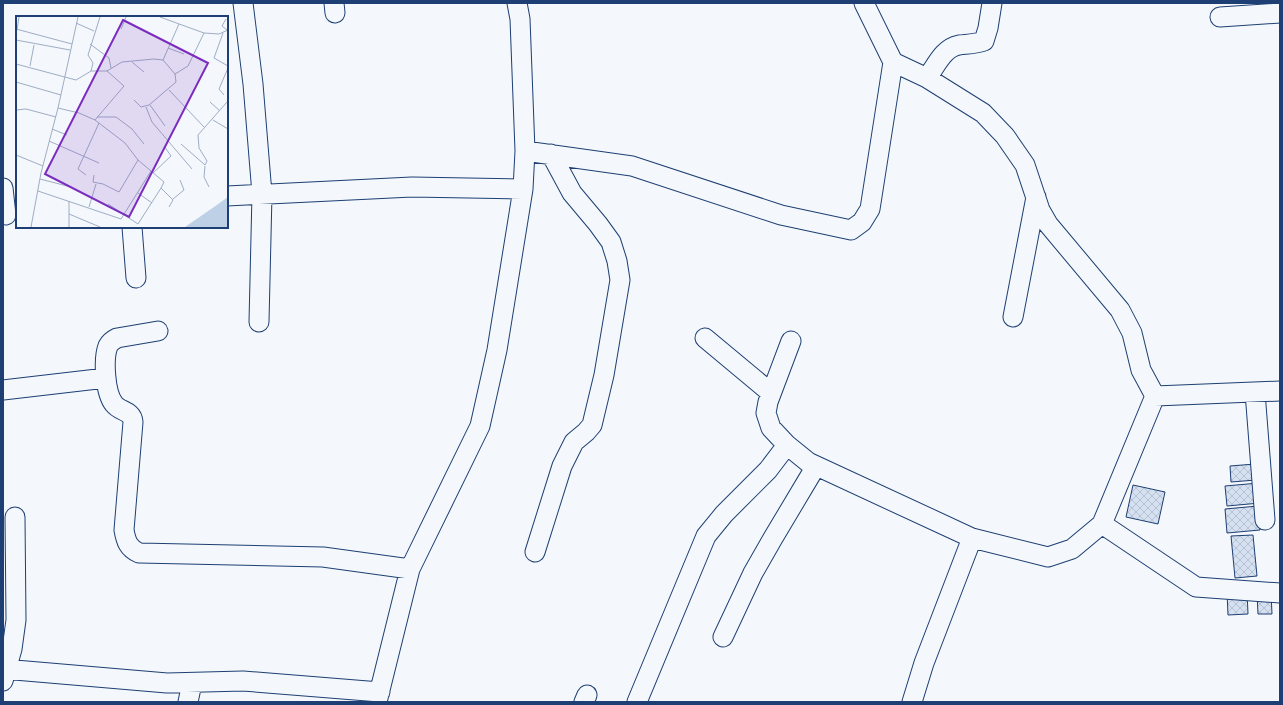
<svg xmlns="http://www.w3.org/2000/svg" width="1283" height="705" viewBox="0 0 1283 705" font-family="Spectral,serif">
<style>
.building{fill:url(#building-cross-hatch);stroke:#1d3f73}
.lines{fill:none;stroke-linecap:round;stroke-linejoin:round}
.street-casing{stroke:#1d3f73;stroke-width:21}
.street{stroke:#f4f7fb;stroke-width:19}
.inset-road{fill:none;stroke:#9eadc5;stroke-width:1}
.view{fill:#7b2cbf;fill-opacity:0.15;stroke:#7b2cbf;stroke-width:2}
.inset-edge{fill:none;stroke:#1d3f73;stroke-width:2}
</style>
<defs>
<pattern id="building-cross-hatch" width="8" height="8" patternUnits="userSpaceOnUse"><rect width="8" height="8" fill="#d5e0f0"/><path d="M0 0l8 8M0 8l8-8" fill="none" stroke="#b6c1d1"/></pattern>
</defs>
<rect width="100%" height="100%" fill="#f4f7fb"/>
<path class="building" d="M1255,464l1,16 -25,2 -1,-16z
M1259,483l1,20 -33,3 -2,-20z
M1133,485l32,7 -7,32 -32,-7z
M1258,506l2,24 -33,3 -2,-24z
M1253,535l4,41 -22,2 -4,-42z
M1247,591l1,23 -20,1 -1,-23z
M1271,593l1,21h-14l-1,-20z"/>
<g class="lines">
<g class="street-casing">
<path id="street" d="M243,3l10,81 9,110 -3,128
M334,3l1,10
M1220,17l60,-4
M893,62l34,16 56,35 22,23 20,29 15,45 8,14 72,86 12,23 9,37 14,26
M927,78c9,-12 16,-30 32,-33 8,-1 17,-1 25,-4l4,-13 4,-25
M525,151l107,15 149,49 70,15 11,-8 8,-13 23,-147 -29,-59
M3,188l3,27
M227,196l185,-9 111,2
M132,227l4,51
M1013,317l23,-120
M158,331l-41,7c-4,2 -7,4 -9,8 -5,13 -3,47 6,58 6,8 18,6 19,18l-9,108c2,11 4,18 15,23l184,4 87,12
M705,338l66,55
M791,341l-23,61 -2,11 5,15 16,17 21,17 164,76 76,19 24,-8 30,-25 53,-128
M3,390l103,-12
M1255,392l10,128
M1155,396l125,-5
M1102,524l94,63 84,6
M535,552l27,-86 12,-24 12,-10 6,-7 12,-50 16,-95 -3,-19 -6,-19 -13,-18 -26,-31 -21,-39
M723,637l30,-64 20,-35 43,-72
M3,669l164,14 76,-2 137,11
M3,681l9,-32 4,-29 -1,-103
M188,702l4,-19
M377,702l33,-133 70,-143 17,-76 26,-161 2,-38 -5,-132 -3,-16
M584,702l3,-7
M637,702l69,-166 18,-22 44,-44 19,-25
M912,702l12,-39 48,-125"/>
</g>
<use href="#street" class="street"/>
</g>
<g transform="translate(16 16)">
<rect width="212" height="212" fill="#f4f7fb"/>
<path d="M212,181v30h-43l29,-20z" fill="#bed0e5"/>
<path class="inset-road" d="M144,1l44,16 15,1 9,-4M210,3l-4,7 5,4M60,7l18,8M0,13l56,15M105,13l5,-12M1,14l2,-13M207,17l-9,25 14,8M0,24l54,10M74,28l19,14 2,10M152,32l16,6M147,44l16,-36M116,46l12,10M0,48l60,16 15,-9h16l17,15 -29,34M14,50l4,-21M75,55l2,-8 -5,-8 12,-38M91,55l15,-9 32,-3 9,1 12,14 1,8 -27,23 -8,2 -7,-7M159,58l13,-8 16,-33M0,66l45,13M153,74l35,37M208,79l-5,-6 9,-21M194,86l10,9M134,89l15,21M130,91l6,15 40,47M42,92l21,5 16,7 30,23 13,17 26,22 -3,6 12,12 -4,7M0,94l10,-1 30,8M81,101h19l16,12 12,15M197,104l15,9M36,113l15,6M33,125l50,22M165,128l24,21 2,-4 -8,-13 -1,-13 29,-33M0,139l27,11M189,150l-1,11 5,10M137,157l18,-17 -7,-10M70,159l-8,-6 21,-46M78,159l-1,7 10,2 16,8 19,-32M24,163l31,8M22,175l83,28 30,-48M122,177l14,10M157,183l11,-9 -4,-10M53,185v26M92,188l30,20 23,-36M73,191l7,-23M53,198l31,13M15,211l10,-54 17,-65 20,-91"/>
<path class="view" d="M107,4l85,43 -79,154 -84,-43z"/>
<rect width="212" height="212" class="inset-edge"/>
</g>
<rect width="1283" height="705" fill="none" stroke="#1d3f73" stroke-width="8"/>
</svg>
